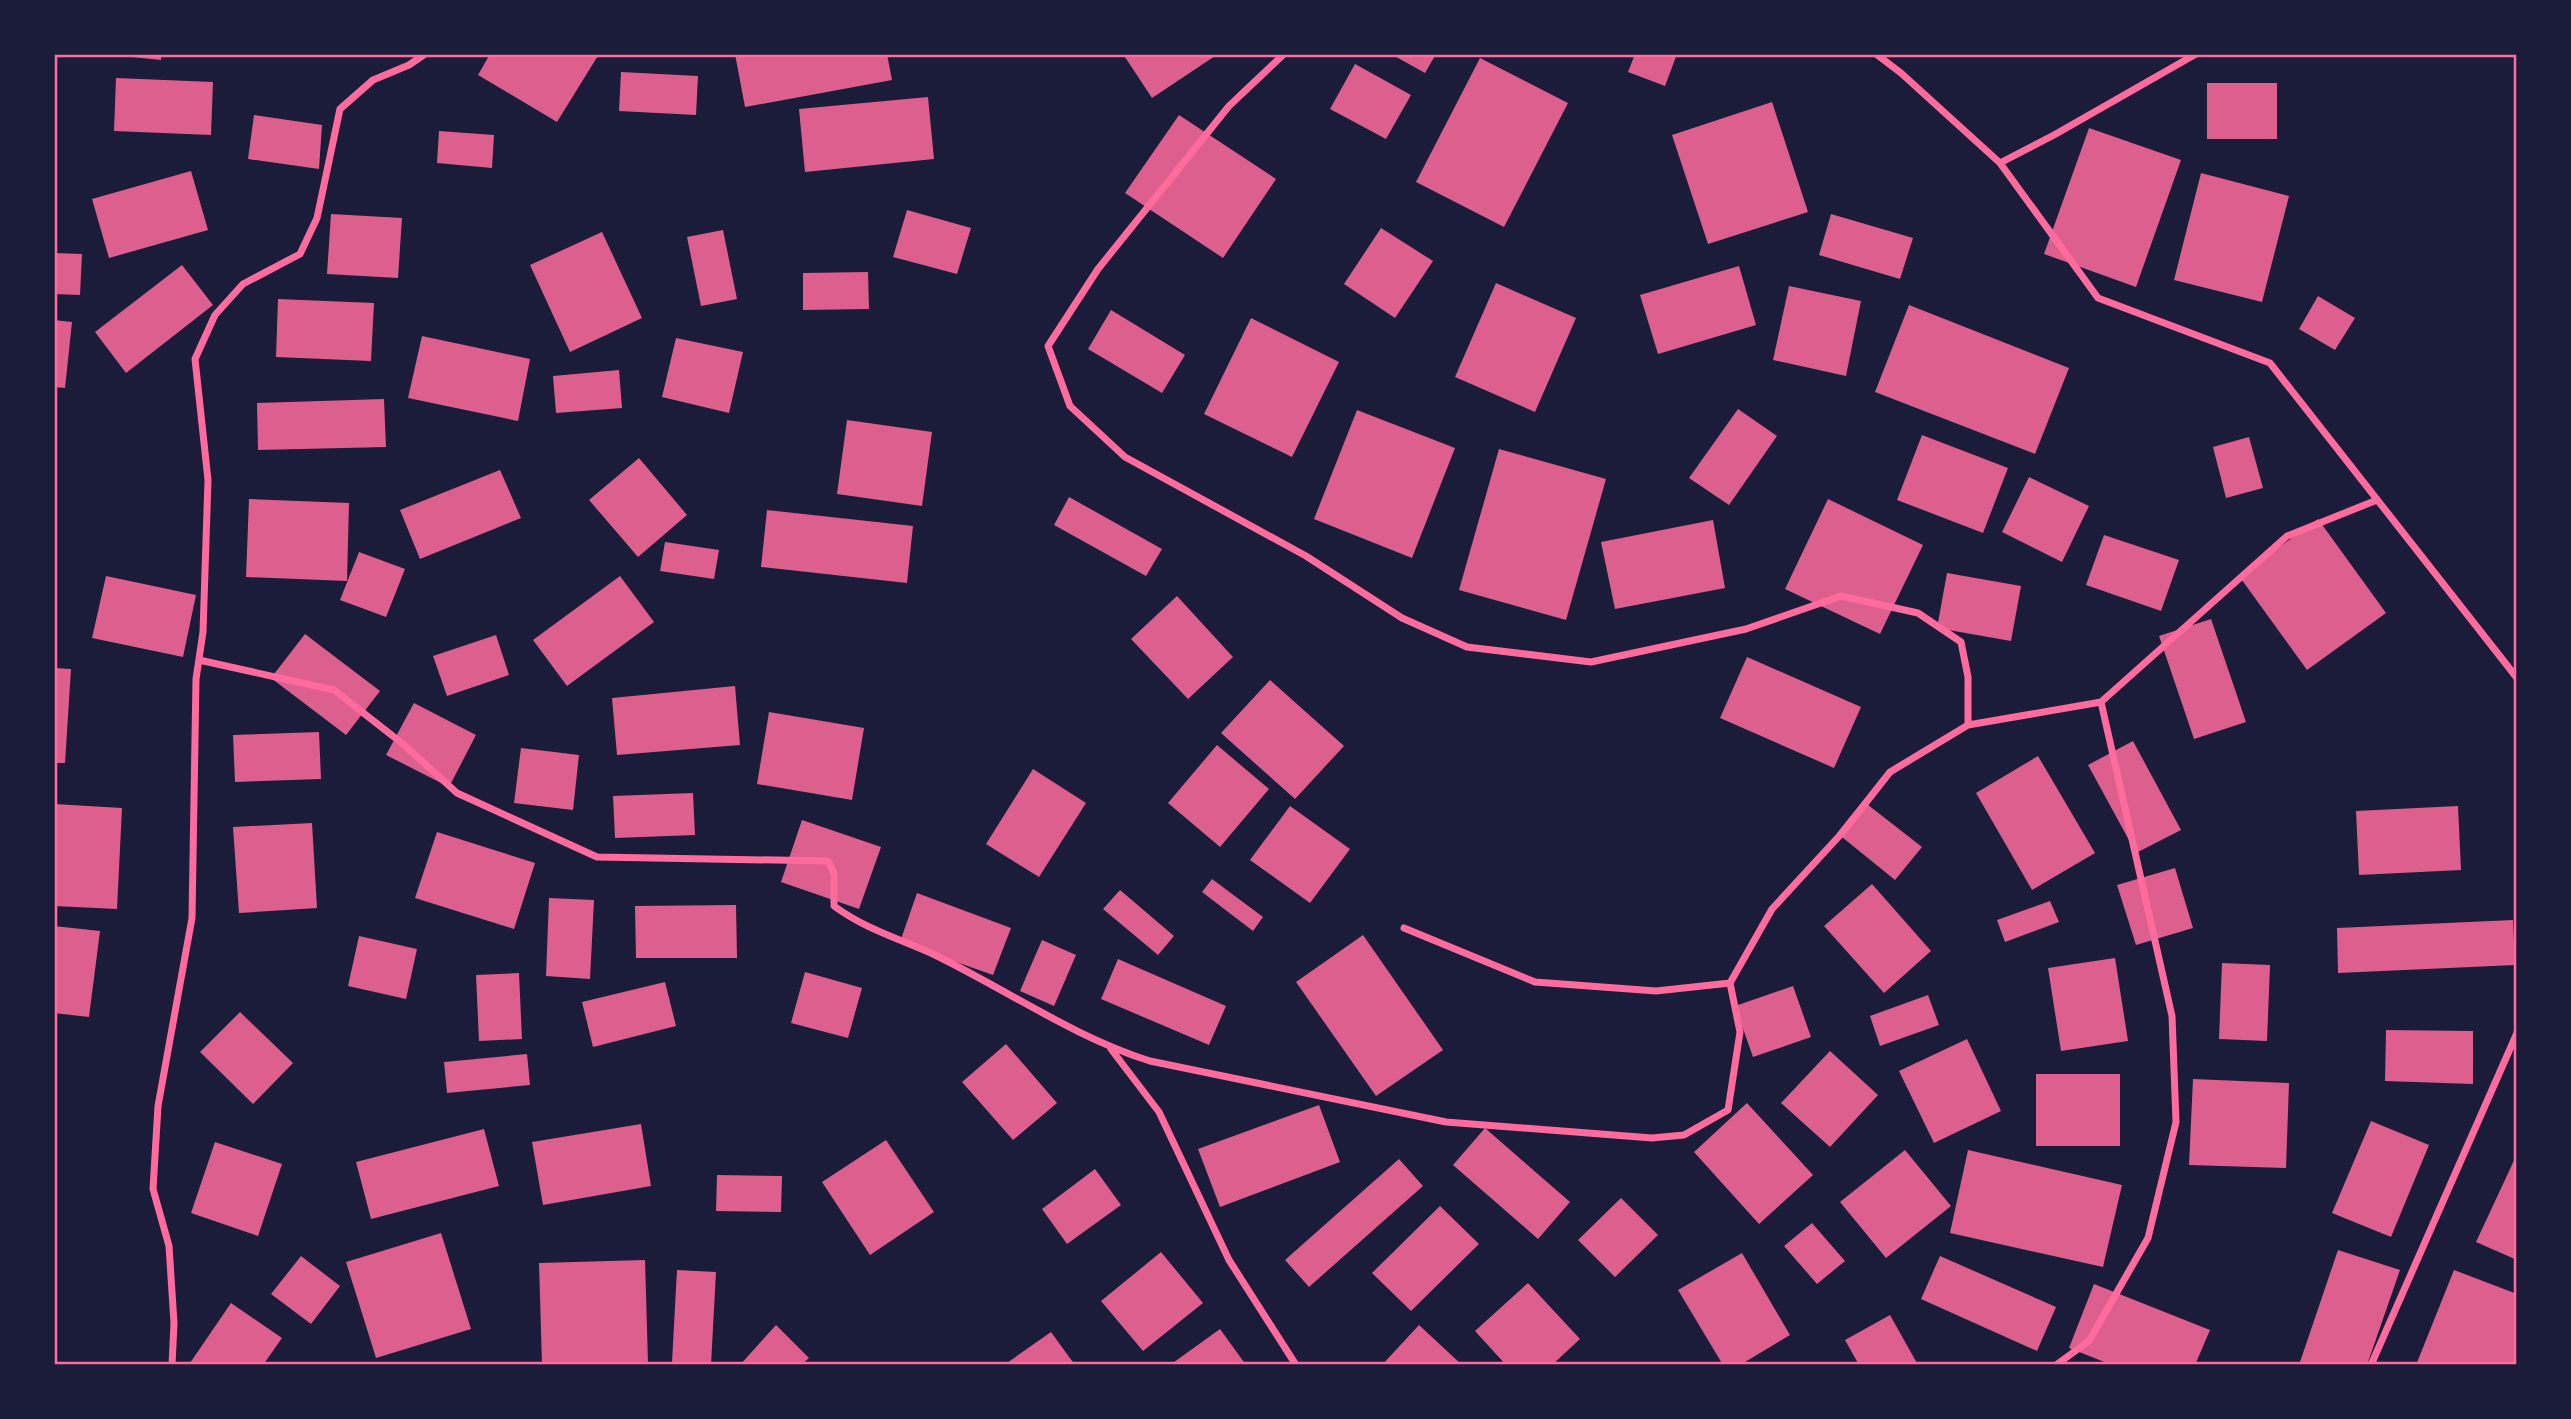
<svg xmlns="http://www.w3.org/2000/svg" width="2571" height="1419" viewBox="0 0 2571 1419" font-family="Commissioner,sans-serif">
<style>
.building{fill:#dd5f8e}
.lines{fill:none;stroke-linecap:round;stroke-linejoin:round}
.minor{stroke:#ff6b9d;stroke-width:7}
.neatline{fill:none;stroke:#ff6b9d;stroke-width:2.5}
</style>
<rect width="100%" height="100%" fill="#1b1b3a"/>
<path class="building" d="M103,54h58v6z
M490,54h109l-42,68 -79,-47z
M735,54h152l5,26 -147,27z
M1123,54h95l-66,44z
M1391,54h45l-11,19z
M1635,54h42l-12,32 -37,-14z
M1480,58l88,45 -64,124 -88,-45z
M1355,64l56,31 -25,44 -56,-30z
M621,72l77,4 -2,39 -77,-4z
M116,78l97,4 -2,53 -97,-4z
M2207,83h70v56h-70z
M928,97l6,62 -129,13 -6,-63z
M1772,102l36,110 -100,32 -36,-109z
M254,115l68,10 -3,44 -71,-10z
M1179,115l97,64 -53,79 -98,-65z
M2089,128l92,32 -45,127 -92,-33z
M439,131l55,4 -2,33 -55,-5z
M191,171l17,59 -99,28 -17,-59z
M2201,173l88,23 -27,106 -88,-22z
M907,210l64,18 -14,46 -64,-17z
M331,214l71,4 -4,60 -71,-4z
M1831,214l82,24 -13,41 -81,-24z
M1381,228l52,33 -38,57 -51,-34z
M723,230l14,69 -36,7 -14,-69z
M602,232l40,86 -72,34 -40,-87z
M54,253l28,1 -2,41 -26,-1z
M182,265l31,40 -87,68 -31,-41z
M1739,266l17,59 -98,29 -18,-59z
M868,272l1,37 -66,1v-37z
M1496,283l80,35 -41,94 -80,-35z
M1789,286l72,15 -15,75 -73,-16z
M2318,296l37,22 -20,32 -36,-21z
M278,299l96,4 -3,58 -95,-4z
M1909,305l160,63 -34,86 -160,-62z
M1111,310l74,45 -23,38 -74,-44z
M1251,318l88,44 -47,95 -88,-43z
M54,320l18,2 -7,66 -11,-1z
M422,336l108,23 -12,62 -110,-23z
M676,338l67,14 -14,61 -67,-16z
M619,370l3,38 -66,5 -3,-37z
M384,399l2,48 -128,3 -1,-47z
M1738,409l39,27 -48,69 -40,-27z
M1357,410l98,38 -43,110 -98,-39z
M847,420l85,12 -10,74 -85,-12z
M1922,435l86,33 -25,65 -86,-33z
M2249,437l14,51 -37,10 -13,-51z
M1499,449l107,30 -40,141 -107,-30z
M639,458l48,57 -49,42 -49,-57z
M500,470l21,48 -101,41 -20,-49z
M2029,477l60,29 -27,56 -60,-30z
M1069,497l93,52 -16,27 -92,-51z
M249,499l100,4 -2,78 -101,-4z
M1828,499l95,46 -43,89 -95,-45z
M767,510l146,16 -6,57 -146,-16z
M2318,519l68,94 -79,57 -68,-94z
M1713,520l12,68 -110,21 -14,-67z
M2104,535l75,25 -18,51 -75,-26z
M665,542l54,8 -5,29 -54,-8z
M359,552l46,17 -19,48 -46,-17z
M1947,573l74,13 -10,55 -74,-13z
M106,576l90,19 -13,62 -91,-19z
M620,576l34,46 -87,64 -34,-46z
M1177,596l56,61 -45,42 -57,-60z
M2211,619l35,103 -52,17 -35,-103z
M305,634l75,57 -34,44 -75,-57z
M496,635l13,40 -62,21 -14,-40z
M1747,657l114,50 -27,61 -114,-50z
M54,668l17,1 -6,94h-11z
M1270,680l74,66 -49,53 -74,-66z
M735,686l5,59 -123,10 -5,-57z
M414,703l62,32 -27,52 -63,-32z
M769,712l95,16 -12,72 -95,-16z
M319,732l2,47 -86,3 -2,-47z
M2133,741l48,89 -45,23 -48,-88z
M1217,745l52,44 -49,58 -52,-44z
M521,748l58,7 -6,55 -59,-7z
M2038,756l57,97 -63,37 -56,-97z
M1033,769l53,34 -47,74 -53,-33z
M693,793l2,42 -80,3 -2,-42z
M1863,801l59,46 -27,33 -58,-47z
M54,804l68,4 -5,101 -63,-3z
M1290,806l60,43 -40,54 -60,-43z
M2458,806l3,64 -102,5 -3,-64z
M802,820l79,27 -22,62 -78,-27z
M312,823l5,85 -78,5 -6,-86z
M437,832l98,31 -21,66 -99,-31z
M2175,868l18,60 -57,17 -19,-60z
M1212,879l51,38 -10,14 -51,-39z
M1872,884l59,67 -47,42 -60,-67z
M1120,890l54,46 -16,19 -55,-46z
M917,893l94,35 -18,47 -93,-33z
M549,898l45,2 -4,79 -44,-3z
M2050,901l9,21 -54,20 -8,-22z
M736,905l1,53h-101l-1,-52z
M2513,920l2,45 -177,8 -1,-45z
M54,926l46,5 -11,86 -35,-4z
M1363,935l80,115 -67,46 -80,-114z
M359,936l58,13 -11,50 -58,-13z
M1042,940l34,15 -22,51 -34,-15z
M2115,958l13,83 -67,10 -13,-83z
M1118,959l108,47 -17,39 -108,-46z
M2222,963l48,2 -3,76 -48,-2z
M805,972l57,16 -14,50 -57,-15z
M519,973l3,66 -43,2 -3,-66z
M665,982l11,44 -83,21 -11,-45z
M1793,986l18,51 -58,20 -18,-51z
M1928,995l11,30 -59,21 -10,-30z
M240,1012l53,51 -40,41 -53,-52z
M2386,1030l87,1v53l-88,-3z
M1967,1039l34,72 -67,32 -35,-72z
M1006,1044l51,59 -44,37 -51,-58z
M1830,1051l48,44 -48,52 -49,-44z
M527,1054l3,31 -83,8 -3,-31z
M2036,1074h84v72h-84z
M2193,1079l96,4 -3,85 -97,-3z
M1747,1103l66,72 -54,49 -65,-72z
M1319,1105l21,57 -120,45 -22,-58z
M2371,1121l58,24 -38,92 -59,-24z
M641,1124l10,62 -108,19 -11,-63z
M1485,1128l85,74 -32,37 -85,-74z
M484,1129l15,57 -128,33 -15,-57z
M886,1140l48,72 -64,43 -48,-73z
M215,1142l67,22 -24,72 -67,-23z
M1905,1150l46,56 -65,52 -46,-56z
M1968,1150l154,35 -19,82 -153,-34z
M2517,1154v106l-41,-18z
M1399,1159l24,27 -114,101 -24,-27z
M1095,1169l26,36 -54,39 -25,-35z
M717,1175l65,1 -1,36 -65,-1z
M1621,1198l37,37 -43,42 -37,-37z
M1440,1206l39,38 -68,67 -39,-38z
M1812,1223l33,38 -28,23 -33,-38z
M441,1233l30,96 -95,29 -30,-96z
M2338,1250l62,20 -33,95h-68z
M1161,1252l42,51 -60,48 -42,-50z
M1742,1253l48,82 -50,30h-17l-45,-75z
M301,1256l39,30 -29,38 -40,-30z
M1940,1256l116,51 -19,44 -116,-52z
M645,1260l3,103 -106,2 -3,-102z
M677,1270l39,2 -5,93 -39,-3z
M2454,1270l63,24v71h-101z
M1528,1283l52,56 -28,26h-46l-31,-34z
M2094,1284l116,46 -15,35h-83l-43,-17z
M231,1303l51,35 -19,27h-71l-2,-2z
M1890,1315l28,50h-59l-14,-25z
M776,1325l33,33 -8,7h-61z
M1419,1325l43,40h-80z
M1220,1329l26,36h-76z
M1051,1332l24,33h-71z"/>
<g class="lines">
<path class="minor" d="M1284,54l-55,52 -131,163 -50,77 22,60 55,51 181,99 96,62 65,29 124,15 155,-33 95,-33 77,17 43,29 7,35v48
M1876,54l25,19 99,90 98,135 172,65 247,315
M2000,163l54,-28 142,-81
M199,660l135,30 69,54 54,49 140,64 231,4 6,12v33c31,23 66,33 101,49 72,35 139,82 215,106l296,61 206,16 32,-3 44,-25 12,-78 -10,-49 42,-74 70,-76 48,-61 78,-47 133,-23 186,-166 90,-36
M1404,928l131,54 121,9 74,-8
M1111,1049l48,63 70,148 67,105
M172,1365l2,-42 -5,-77 -16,-57 5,-83 34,-188 4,-239 7,-47 5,-152 -13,-121 20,-44 28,-31 57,-30 17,-36 23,-109 33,-29 36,-15 16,-11
M2056,1365l33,-24 59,-103 28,-116 -4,-106 -71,-314
M2371,1365l146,-332"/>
</g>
<rect width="2571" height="1419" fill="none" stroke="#1b1b3a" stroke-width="112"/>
<rect x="56" y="56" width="2459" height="1307" class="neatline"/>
</svg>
